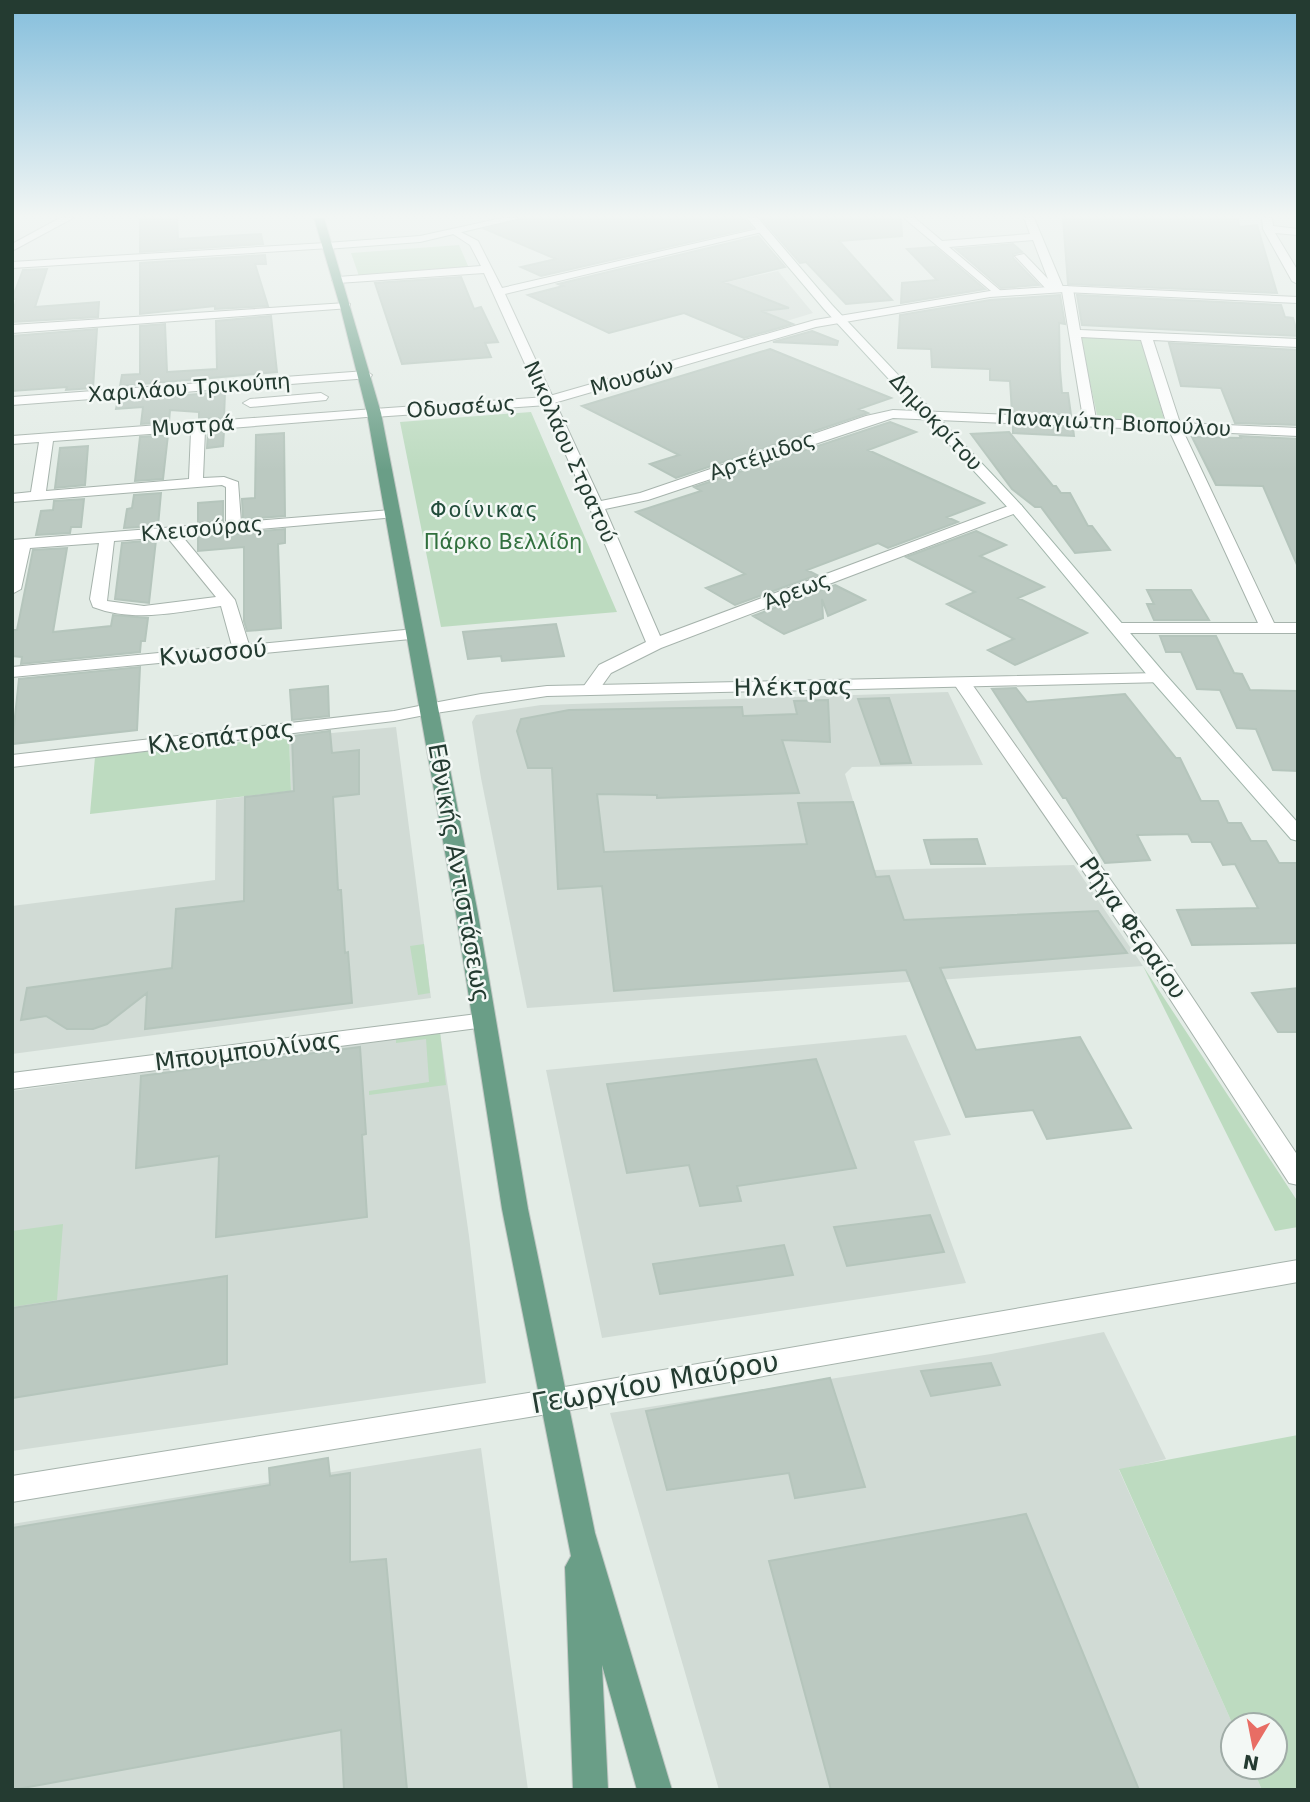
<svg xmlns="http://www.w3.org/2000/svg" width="1310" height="1802" viewBox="0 0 1310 1802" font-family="'DejaVu Sans',sans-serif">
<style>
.built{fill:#d1dbd5}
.green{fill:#bddbc0}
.building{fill:#bbc9c1;stroke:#b5c5bc;stroke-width:2}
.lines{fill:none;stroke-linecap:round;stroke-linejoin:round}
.pedestrian-casing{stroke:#a6b3ac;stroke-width:2}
.minor-casing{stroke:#a6b3ac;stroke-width:2}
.tertiary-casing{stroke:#a6b3ac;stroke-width:2}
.secondary-casing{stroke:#a2b6ac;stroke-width:2}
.primary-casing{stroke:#c2c8c5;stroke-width:2}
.pedestrian{fill:#fff;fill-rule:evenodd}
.minor{fill:#fff;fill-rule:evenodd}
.tertiary{fill:#fff;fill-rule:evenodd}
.secondary{fill:#fff;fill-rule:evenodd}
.primary{fill:#6a9e87;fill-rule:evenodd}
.labels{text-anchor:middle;stroke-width:5;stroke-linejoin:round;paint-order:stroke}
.far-street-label{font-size:21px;fill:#243b31;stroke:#f3f8f5}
.far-neighbourhood-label{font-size:21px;letter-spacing:2px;fill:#214c3a;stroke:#f3f8f5}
.far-park-label{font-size:21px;fill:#31703e;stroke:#f3f8f5}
.street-label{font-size:24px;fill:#243b31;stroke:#f3f8f5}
.near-street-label{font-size:28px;fill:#243b31;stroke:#f3f8f5}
</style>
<rect width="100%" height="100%" fill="#e3ece6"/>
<path class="built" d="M778,271l35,42 -76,23 -22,-9 10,-11 -53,-22z
M948,692l35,73 -131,2 -7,7 29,96 200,-5 69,101 -616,42 -46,-230 -9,-56 4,-7 65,-10z
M396,727l35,271 -419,56v-148l203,-26 1,-80 75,-9 -2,-54z
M440,1032l29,204 17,147 -474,68v-360z
M906,1035l45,100 -37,6 52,142 -364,55 -56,-268z
M1104,1332l62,127 -47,11 114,255v42h19l10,23h-543l-109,-377 381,-59z
M481,1448l47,342h-516v-266z"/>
<path class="green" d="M459,245l10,23 -110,8 -8,-23z
M1080,335l62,3 23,85 -67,-3z
M531,412l86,200 -176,15 -41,-205z
M289,737l2,54 -201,23 5,-57z
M424,944l6,49 -12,2 -8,-49z
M1143,966l155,236v25l-23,4z
M440,1032l6,53 -77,10v-4l60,-9 -3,-43 -30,4v-5z
M63,1224l-6,76 -45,7v-76z
M1298,1435v355h-36l-10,-23h23v-42h-42l-114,-256z"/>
<path class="building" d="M140,218h37l1,21 83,-5 2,10 -123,8z
M524,218h220l8,10 -211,48 -20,-9 35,-8 -71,-30z
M761,218h140l1,18 -63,5 53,59 -46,4 -40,-42 -6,1z
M1063,218h162l13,1 1,8 18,-2 20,68 -209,-9z
M758,236l27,31 -62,15 66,26 -28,3 32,13 -49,14 -60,-25 -75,20 -81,-38 35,-9 -5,-2z
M1013,244l9,8 -9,2v4l26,27 -38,3 -45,-39z
M935,247l50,42 -84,14 1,-20 35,-3 -30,-31z
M265,255l1,9h-11l13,42 -53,3v-3l-75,8v-51z
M47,269l-12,38 64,-5 -1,15 -86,5 4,-23h-4l11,-29z
M461,277l13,32 7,-2 17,35 -13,1 6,14 -89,7 -27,-81z
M1060,295l5,29 -6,-1 1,46 2,24h6l3,22 -59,-3 -2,-31 -20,-1v-11l-58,-2 -1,-18 -33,-1 2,-33 90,-15z
M1077,295l204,10 4,12 8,1 5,18 -216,-11z
M271,316l6,56 -157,14 2,-11 18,-1v-48l25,-2 2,48 50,-3 -1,-48z
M97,329l-4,59 -27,2 1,-3 -55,4v-55z
M812,331l26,10 -1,4 -64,-3z
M1169,343l129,7v75l-63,-2 -14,-35 -40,-2z
M770,349l121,49 -32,11 9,4 -192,65 -26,-14 29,-9 -97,-49z
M225,392l-1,26 -25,1v-7l-29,-2 -1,12 -28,2 2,-17 -27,2 2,-9z
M890,422l26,10 -48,18 116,53 -37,14 11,5 -70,26 -10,-5 -71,27 10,5 -82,30 -29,-17 39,-14 -109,-62 65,-21 -7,-4z
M1013,426l60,2 1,8 -61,-3z
M224,431l-1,15 -16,2 1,-16z
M1009,432l44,54h3l5,7h9l18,33h4l18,24 -35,3 -34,-46h-6l-23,-18 -41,-55z
M284,433l1,83 -42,3 -1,-20 13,-1 1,-63z
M168,435l-5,44 -28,2 5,-44z
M1240,436l58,3v128l-35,-81 -47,-1 -24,-48 49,1z
M88,446l-3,39 -30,3 5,-40z
M161,493l-3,33 -34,2 3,-19 5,-1 2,-13z
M84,499l-3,28h-10l-1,6 -34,2 5,-24 12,-1 1,-9z
M223,501v20l-25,2v-20z
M285,529v14l-7,1 3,84 -34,3 -3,-10v-74l-46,4v-14z
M976,531l30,14 -26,11 64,31 -26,11 69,35 -72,32 -27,-15 26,-11 -67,-35 28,-12 -69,-35z
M156,540l-7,63 -34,-4 7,-56z
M67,548l-14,84 58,-6 2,-11 35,3 -3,23h-4l-1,11 -119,12 1,-7 -10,-1v-26h5l16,-80z
M835,585l30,15 -37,16 -6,-17 1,19 -39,16 -31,-18z
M1147,590h44l18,30h-55l-7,-16h7z
M556,624l8,32 -62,5 -1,-5 -33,3 -5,-27z
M1160,636h56l18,37 8,1 8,16 48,1v80l-25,-1 -17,-41 -19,-1 -17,-38 -23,-1 -16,-37h-15z
M140,667l-3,63 -125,14 7,-65z
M328,686l1,30 -37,4 -2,-30z
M1016,688l11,14 98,-8 51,64h4l21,43h17l10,22h13l10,18h15l13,22h19v80l-106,2 -15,-35 81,-2 -23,-44 -12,1 -12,-23h-19l-4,-8 -51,1 13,25 -45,3 -39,-65h-3l-71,-109z
M889,698l22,65 -30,1 -23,-65z
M828,700l2,42 -48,-2 17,53 -142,5v-3l-60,-1 7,58 203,-8 -9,-41 55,-1 23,75 13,-1 15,44 194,-9 29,42 -187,15 36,82 104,-13 51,91 -84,11 -14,-29 -67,7 -60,-147 -292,21 -12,-105 -44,3 -6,-121h-24l-11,-37 4,-12 48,-9 173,-3 1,9 54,-2 -3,-13z
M330,731l2,22 27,-3v44l-26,3 5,93h3l4,63 3,-1 4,51 -207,26 2,-36 -40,31 -14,5h-26l-21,-13 -25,4 6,-32 145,-20 4,-59 68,-8 1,-104 49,-6 -2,-55z
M977,839l8,25h-54l-7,-24z
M1298,988v44h-20l-26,-39z
M360,1047l6,87 -4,1 5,82 -151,20 3,-81 -83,12 5,-92z
M816,1059l40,109 -119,18 4,15 -41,5 -11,-41 -62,8 -20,-89z
M930,1215l14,37 -97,14 -13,-39z
M784,1245l9,30 -133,19 -7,-30z
M227,1276v88l-215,34v-90z
M991,1363l9,22 -69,11 -10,-25z
M830,1378l35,109 -70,11 -6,-25 -122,17 -21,-79z
M328,1458l2,18 20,-3v89l36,-3 21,231h-63l-3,-60 -329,60v-262l258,-43 -1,-17z
M1026,1514l113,276h-308l-62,-229z"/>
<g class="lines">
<g class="pedestrian-casing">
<path id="pedestrian" d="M321,393l7,4 -2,3 -76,7 -7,-4 7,-4z"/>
</g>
<g class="minor-casing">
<path id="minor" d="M60,218h13l-61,33v-7z
M904,218h11l27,23 88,-7 -6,-16h10l29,69 4,-1 6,3 7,41 218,9v8l-145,-7 27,83 118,5v8l-115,-5 91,192h24v10h-181l-8,-5 8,-5h141l-89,-193 -276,-12 -245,82 -43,9 55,127 351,-131h10l2,3 -2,3 -360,137 -50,25 -15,21h-12l-3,-4 18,-25 47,-23 -57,-136 -105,-233 -146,10 -6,-3 6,-3 143,-11 -11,-21 -20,-13 5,-3 23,12 24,47 264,-61v4l-261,63 96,207 39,-8 226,-77 27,-6 190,8 -21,-127h-14l-33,-35 9,-2 24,25 -15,-39 -84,7 52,44 2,2 -6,3zM1081,337l60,3 25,82 -70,-3z
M1262,218h10l1,8 25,3v6l-23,-2 23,38v13l-6,-3 -29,-52z
M326,243l4,1v4l-318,20v-6z
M346,303l4,1v4l-338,25v-8z
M366,371l6,4 -2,3 -358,27v-8z
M374,409l5,1v6l-174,14 -2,48 21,-1 14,5 3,40 150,-12 5,1 2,3 -2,3 -214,19 53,64 14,45 166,-16 6,1 2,4 -2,4 -409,39v-10l220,-21 -11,-40c-43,6 -86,17 -128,1l-3,-8 9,-56 -69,5 -9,41 -9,5v-54l214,-17v-36l-4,-2 -210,17v-8l19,-2 8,-50 -27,2v-8zM191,431l-2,48 -143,12 7,-50zM167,537l49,60 -72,9 -37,-5 7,-60z
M963,679l6,1 199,281 130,195v29l-9,-2 -137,-212 -198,-287z
M429,704l9,5 -3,4 -41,8 -382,46v-12l382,-44z
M485,1013l8,3 3,5 -3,5 -481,63v-16z
M1298,1260v22l-745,131 -541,89v-26l541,-87z"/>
</g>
<g class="tertiary-casing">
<path id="tertiary" d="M1064,286l234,11v6l-234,-11 -74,5 -174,30 -269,78 -173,12 -7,-4 7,-4 172,-12 269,-77 175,-29z
M1159,673l9,5 -3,4 -618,14 -118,18 -9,-5 3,-4 58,-11 66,-8z"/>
</g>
<g class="secondary-casing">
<path id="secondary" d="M502,218h19l-101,24 -94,7 -5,-3 5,-3 94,-7z
M747,218h11l74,87 189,200 144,169 133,149v18l-7,-2 -138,-157 -142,-171 -187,-202z"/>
</g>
<g class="primary-casing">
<path id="primary" d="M314,218h10l57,195 97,501 50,295 67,324 77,257h-35l-35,-125 6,125h-35l-8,-223 6,-11 -69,-347 -46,-295 -89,-501 -27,-107z"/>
</g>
<use href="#pedestrian" class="pedestrian"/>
<use href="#minor" class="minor"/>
<use href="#tertiary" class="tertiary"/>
<use href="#secondary" class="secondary"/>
<use href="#primary" class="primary"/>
</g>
<linearGradient id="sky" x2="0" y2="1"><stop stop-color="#84bedc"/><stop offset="0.46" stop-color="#f2f6f4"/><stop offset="1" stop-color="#f2f6f4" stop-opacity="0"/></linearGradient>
<rect width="1310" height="470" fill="url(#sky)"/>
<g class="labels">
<g class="far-street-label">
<text transform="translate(632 377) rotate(-16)" y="7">Μουσών</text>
<text transform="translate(189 388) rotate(-4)" y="7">Χαριλάου Τρικούπη</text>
<text transform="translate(461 407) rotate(-4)" y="7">Οδυσσέως</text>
<text transform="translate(936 422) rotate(47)" y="7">Δημοκρίτου</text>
<text transform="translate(1114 423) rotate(3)" y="7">Παναγιώτη Βιοπούλου</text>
<text transform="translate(193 426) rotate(-4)" y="7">Μυστρά</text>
<text transform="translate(570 452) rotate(66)" y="7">Νικολάου Στρατού</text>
<text transform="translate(762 456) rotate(-19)" y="7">Αρτέμιδος</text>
<text transform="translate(202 529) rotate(-5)" y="7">Κλεισούρας</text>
<text transform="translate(797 591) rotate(-21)" y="7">Άρεως</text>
</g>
<g class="far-neighbourhood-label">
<text x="485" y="517">Φοίνικας</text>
</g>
<g class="far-park-label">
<text x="503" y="549">Πάρκο Βελλίδη</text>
</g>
<g class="street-label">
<text transform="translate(213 653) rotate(-5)" y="8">Κνωσσού</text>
<text transform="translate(793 687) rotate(-1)" y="8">Ηλέκτρας</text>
<text transform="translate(221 737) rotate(-7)" y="8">Κλεοπάτρας</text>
<text transform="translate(459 873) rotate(80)" y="8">Εθνικής Αντιστάσεως</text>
<text transform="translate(1133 928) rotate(55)" y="8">Ρήγα Φεραίου</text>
<text transform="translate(248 1051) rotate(-7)" y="8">Μπουμπουλίνας</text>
</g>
<g class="near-street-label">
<text transform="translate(655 1382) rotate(-10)" y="10">Γεωργίου Μαύρου</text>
</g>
</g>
<rect width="1310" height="1802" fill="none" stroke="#243b31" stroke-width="28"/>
<g transform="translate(1254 1746) rotate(190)"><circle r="33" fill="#f3f8f5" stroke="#a0aca7" stroke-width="2"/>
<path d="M0-5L12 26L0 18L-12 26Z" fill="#e86d64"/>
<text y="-10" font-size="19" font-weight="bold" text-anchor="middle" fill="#243b31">N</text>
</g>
</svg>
